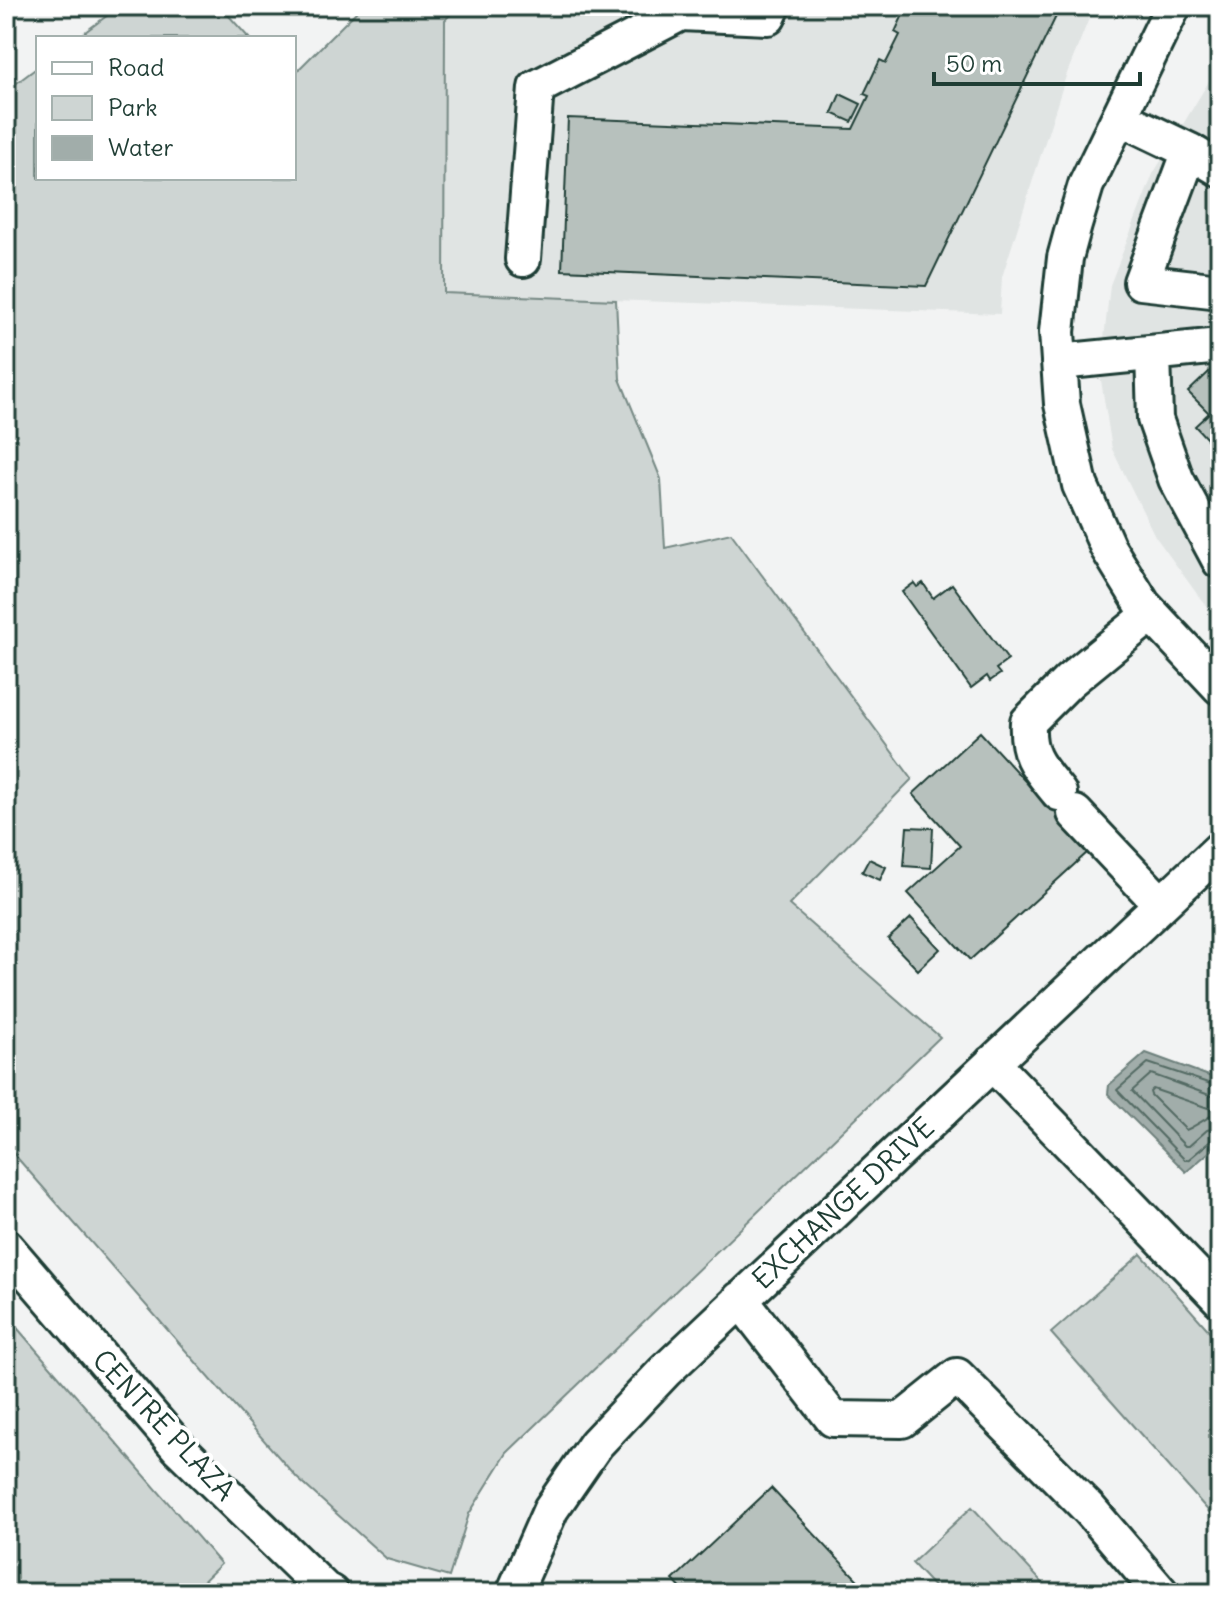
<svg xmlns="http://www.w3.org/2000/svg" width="1226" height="1599" viewBox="0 0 1226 1599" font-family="Delius,sans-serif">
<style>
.built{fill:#e0e4e3}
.green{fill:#ced5d3;stroke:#768984;stroke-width:2}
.water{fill:#a1adaa;stroke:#6d807b;stroke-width:2}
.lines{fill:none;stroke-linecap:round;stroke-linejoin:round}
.shore{stroke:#536a63;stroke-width:2}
.building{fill:#b7c1bd;stroke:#1f3d34;stroke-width:2}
.minor-casing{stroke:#1f3d34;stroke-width:40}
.minor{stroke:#fff;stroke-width:34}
.labels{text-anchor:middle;stroke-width:8;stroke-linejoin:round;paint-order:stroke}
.street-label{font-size:28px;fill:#1f3d34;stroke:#fff}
</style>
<rect width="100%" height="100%" fill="#f2f3f3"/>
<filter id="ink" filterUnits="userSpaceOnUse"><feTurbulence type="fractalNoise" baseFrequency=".0125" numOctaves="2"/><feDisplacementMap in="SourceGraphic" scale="16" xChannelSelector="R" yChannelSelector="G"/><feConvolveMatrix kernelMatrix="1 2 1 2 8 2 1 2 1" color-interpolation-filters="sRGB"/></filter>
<g filter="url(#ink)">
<path class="built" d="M458,6h636l-28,70 -64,201 -2,37 -556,-20 1,-274z
M1220,63v558l-20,-23 -45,-62 -43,-87 -12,-75 10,-89 43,-111z"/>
<path class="green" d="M120,6h100l29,32h-172z
M362,6h96l-13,14 -1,273 172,7 4,79 41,100 4,69 66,-15 181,246 -123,126 151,132 -433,416 -38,61 -20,63 -62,-18 -90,-81 -291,-333v-1054l32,-24v111h256v-104z
M1141,1254l79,89v181l-169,-191z
M6,1315l215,249 -30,29h-185z
M972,1507l80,86h-112l-28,-30z"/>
<path class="water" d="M1146,1053l74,27v63l-34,29 -78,-78 1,-9z"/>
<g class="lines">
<path class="shore" d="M1220,1087l-72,-24 -31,27 68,70 4,-1 24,-20 7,-1
M1153,1089l58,20 3,5c-5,3 -24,15 -28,16l-35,-35 -1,-3z
M1220,1097l-8,-1 -61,-22 -19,17 53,55h4l18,-16 13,-3"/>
</g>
<path class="building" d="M907,6h154l-135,280 -364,-16 6,-152 285,11 16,-33 -5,-2 16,-34 6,3 14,-28 -5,-3z
M840,94l21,10 -9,18 -20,-9z
M1211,370l9,1v82l-25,-27 14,-13 -21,-21z
M914,583l3,4 6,-4 10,15 19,-14 56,76 -12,9 4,5 -10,7 -3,-5 -16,12 -69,-96z
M980,732l67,73 20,-19 17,18 5,47 -119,109 -62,-67 52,-47 -47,-52z
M907,827l26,1 -2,40 -27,-2z
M869,859l17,8 -6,13 -18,-8z
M911,918l29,31 -22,21 -30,-31z
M771,1488l99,105h-185l-12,-13z"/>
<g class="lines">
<g class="minor-casing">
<path id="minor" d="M1173,6l-87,179 -12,40 -9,33 -8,74 5,72 18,81 28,63 35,57 77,82
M1119,117l71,34 30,18
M1190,151l-49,131 79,9
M523,259l13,-171 145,-75 87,4 5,-11
M1153,353l2,66 21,60 44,82
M1059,362l161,-16
M1059,793c-20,-25 -33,-36 -31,-71l41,-41 82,-67
M1075,813l86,91
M992,1063l228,236
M6,1247l172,200 146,142 7,4
M740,1299l93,120 69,1 55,-44 133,134 71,83
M514,1593l37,-84 45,-65 69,-73 555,-522"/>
</g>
<use href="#minor" class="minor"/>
</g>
</g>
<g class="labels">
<g class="street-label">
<text transform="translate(843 1203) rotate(-43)" y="10">EXCHANGE DRIVE</text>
<text transform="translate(164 1425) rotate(47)" y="10">CENTRE PLAZA</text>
</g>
</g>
<rect width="1226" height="1599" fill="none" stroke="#fff" stroke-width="32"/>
<rect x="16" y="16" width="1194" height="1567" fill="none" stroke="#1f3d34" stroke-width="3" filter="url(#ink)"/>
<rect x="36" y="36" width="260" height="144" fill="#ffffff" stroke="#a5b1ae" stroke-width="2"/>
<rect x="52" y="62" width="40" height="12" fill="#ffffff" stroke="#a5b1ae" stroke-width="2"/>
<text x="108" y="76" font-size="24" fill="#1f3d34">Road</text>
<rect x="52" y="96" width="40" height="24" fill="#ced5d3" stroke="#a5b1ae" stroke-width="2"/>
<text x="108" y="116" font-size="24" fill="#1f3d34">Park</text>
<rect x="52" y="136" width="40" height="24" fill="#a1adaa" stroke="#a5b1ae" stroke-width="2"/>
<text x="108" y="156" font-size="24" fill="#1f3d34">Water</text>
<path d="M934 72v12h206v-12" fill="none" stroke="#1f3d34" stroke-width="4"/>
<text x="946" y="72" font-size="24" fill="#1f3d34" stroke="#ffffff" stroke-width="6" paint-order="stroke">50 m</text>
</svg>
